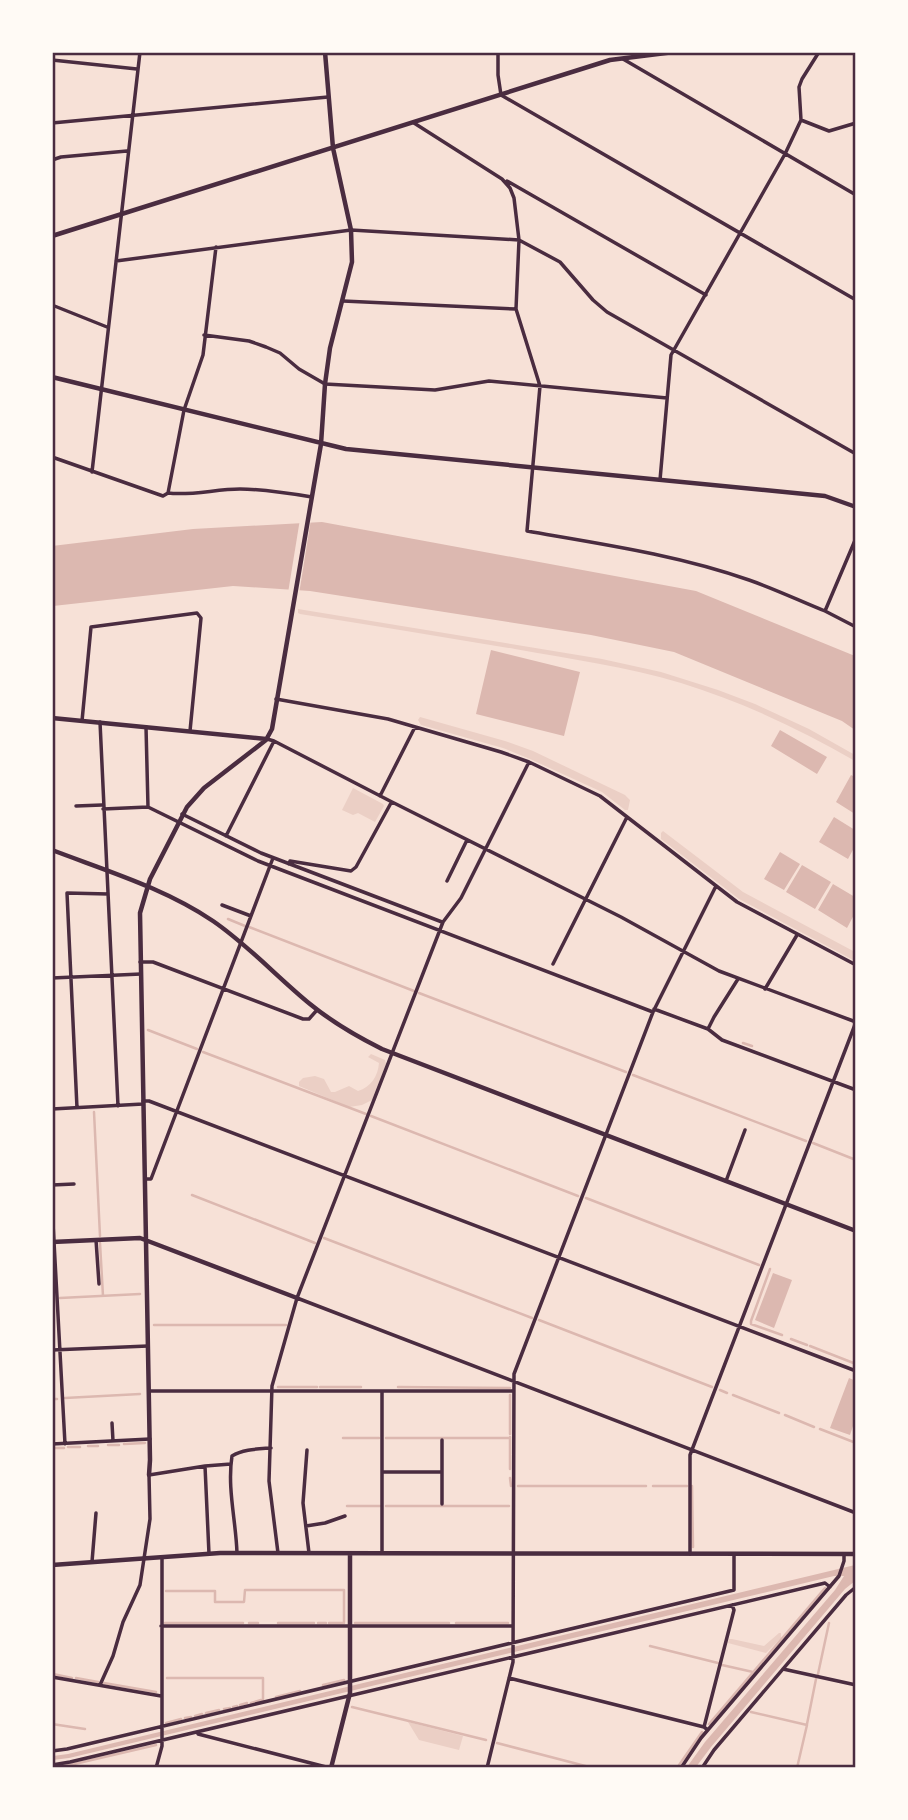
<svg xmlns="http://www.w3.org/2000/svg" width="908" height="1820" viewBox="0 0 908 1820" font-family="'PT Sans Narrow',sans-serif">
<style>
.green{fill:#ebcfc5}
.water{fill:#dcb8b0}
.pier{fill:#f7e1d7}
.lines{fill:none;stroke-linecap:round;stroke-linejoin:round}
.stream{stroke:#dcb8b0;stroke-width:2.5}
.minor{stroke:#4a2c40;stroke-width:3.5}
.tertiary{stroke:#4a2c40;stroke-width:4.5}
.neatline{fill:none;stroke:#4a2c40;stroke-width:2.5}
</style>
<rect width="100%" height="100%" fill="#f7e1d7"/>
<path class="green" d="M298,609l304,50 59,13 57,18 37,14 54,25 46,26v6c-55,-32 -113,-59 -174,-78 -54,-16 -110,-24 -166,-34 -72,-12 -144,-24 -215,-35l-2,-1z
M420,717l85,24 28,10 92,44 5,5 -2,10h-3l-23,-18 -72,-33 -27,-11 -82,-23 -3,-5z
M353,788l30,16 1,2 -9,16 -17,-9 -5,2 -11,-5z
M663,831l80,61 112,60v9l-116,-62 -78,-60v-6z
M371,1054l14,6 1,4 -14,36 -10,5 -13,2 -50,-21v-4l4,-4 12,-2 9,3 7,13h4l14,-6 9,5c13,-4 20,-15 21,-28l-11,-6z
M779,1633h2v5l-15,15 -38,-10 1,-4h3l32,7z
M408,1722l55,14 -4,14 -40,-10z"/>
<path class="water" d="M322,522l374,69 159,65v74l-13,-9 -168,-69 -83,-17 -281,-44 -77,-5 -180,20 -1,-60 141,-17z
M491,650l89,22 -16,64 -88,-22z
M780,730l47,27 -10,17 -46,-28z
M851,775l4,2v37l-19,-12z
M834,817l21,13v16l-7,13 -29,-17z
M780,852l20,12 -16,26 -20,-11z
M802,865l29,17 -16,27 -29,-17z
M833,884l22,13v16l-8,15 -29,-18z
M773,1273l19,7 -18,48 -19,-8z
M849,1378l7,3 -1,39 -5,15 -20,-7z
M855,1565v16l-10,8 -134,158 -15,20h-9l18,-25 130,-152 9,-14h-10l-765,182 -16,2v-4l15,-2z"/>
<path class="pier" d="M300,519h11l-12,75 -11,-1z"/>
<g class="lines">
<path class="stream" d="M228,919l17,7
M249,927l165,64
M419,993l207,79
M148,1030l49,19
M743,1043l9,3
M203,1052l163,62
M633,1075l173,66
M94,1112l6,124
M371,1116l207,80
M813,1143l43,17
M192,1195l123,48
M586,1198l173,67
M324,1238l208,80
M100,1243l3,53
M770,1269l-19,52v3l31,11
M60,1298l80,-4
M539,1320l173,67
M154,1325h132
M791,1339l16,6
M810,1346l46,18
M278,1387h39
M320,1387h41
M398,1387l112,1
M720,1390l7,3
M733,1395l46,18
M65,1398l75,-4
M52,1399h5
M785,1415l29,12
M820,1429l36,14
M510,1434v-39
M343,1438h36
M386,1438h124
M124,1444l21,-1
M108,1445h11
M88,1446h10
M68,1447h12
M52,1448h12
M510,1469v-32
M510,1478l1,8
M518,1486h128
M653,1486h34
M692,1486l1,61
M347,1506h33
M386,1506h123
M166,1591h49v11h29l1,-12h99v33
M165,1623h78
M249,1623h9
M278,1623h36
M318,1623h8
M329,1623h15
M355,1623h94
M456,1623h52
M650,1646l68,17
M722,1665l31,7
M53,1674l19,4
M818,1674l11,-51
M76,1678l22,4
M167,1678h96v22
M104,1683l52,9
M323,1685l21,-5
M276,1697l24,-6
M251,1703l10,-3
M240,1705l7,-2
M233,1707l4,-1
M352,1707l134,33
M224,1709l6,-1
M751,1712l56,13 -10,43
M206,1713l13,-3
M195,1716l7,-2
M185,1718l6,-1
M166,1723l15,-4
M52,1724l33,5
M709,1724l116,-136
M807,1724l9,-45
M497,1743l96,25
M52,1767l18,-2 86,-20
M677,1768l25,-36"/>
<path class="minor" d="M498,52v23l3,20 355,205
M623,59l233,136
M52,60l85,9
M801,120l28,11 27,-8
M52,123l276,-26
M414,123l88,56 8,9 4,10 5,42 -3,69 24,77 -13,145c75,13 151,24 222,49 26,9 51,21 76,31l31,-73
M52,160l9,-3 66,-6
M507,181l199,114
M116,261l235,-31 168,10 41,22 33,38 14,12 249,142
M343,301l173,8
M52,305l55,22
M204,335l45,6 17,6 14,6 19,16 26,15 110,6 54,-9 178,17
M52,457l111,39 5,-3c23,3 48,-4 72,-4 24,0 48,4 72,8
M92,472l48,-420
M660,480l11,-125 114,-201 16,-34 -2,-33 3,-8 17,-27
M168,493l16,-83 19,-55 13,-108
M825,611l31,16
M276,699l112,20 113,33 28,10 71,34 137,106 119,63
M82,721l9,-94 106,-14 4,5 -11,113
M100,722l18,384
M267,739l7,2 118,61 229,115 98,54 137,51
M380,796l35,-69
M76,806l26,-1
M148,807l110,54 395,151
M103,809l45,-2 -2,-80
M182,814l79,39 181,69
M226,836l48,-95
M289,864l1,-3 61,10 5,-4 35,-64
M447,881l20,-41
M222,905l29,11
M140,962h13l150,57h6l8,-9
M553,964l74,-147
M52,978l89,-4
M765,989l32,-54
M654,1009l54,20 14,11 134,50
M708,1029l6,-12 24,-38
M143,1101h6l707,270
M77,1108l-10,-215 41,1
M52,1109l91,-5
M145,1179h6l122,-321
M726,1181l19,-51
M52,1185l22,-1
M52,1205l13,239
M96,1240l3,44
M297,1298l559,215
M52,1350l96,-4
M149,1391h365
M112,1423l1,18
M442,1440v64
M52,1444l98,-5
M307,1450l-4,53 6,50
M205,1466l4,88
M382,1472h60
M306,1526l19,-3 20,-7
M237,1553c-1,-32 -10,-65 -5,-97 11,-7 26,-7 39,-8
M278,1553l-9,-72 3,-95 25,-88 146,-376 18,-24 68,-136
M382,1553v-162
M690,1554v-99l166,-433
M92,1562l4,-49
M161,1626h351
M783,1669l73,16
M52,1677l109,19
M509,1678l195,49 4,3
M100,1685l13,-29 10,-34 17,-37 10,-66 -1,-44 56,-9 26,-2
M704,1727l30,-117 -2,-5
M198,1732v2l132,34
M52,1751l15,-2 667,-159v-36
M52,1765l18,-3 755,-179 5,4
M156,1768l6,-22v-189
M487,1768l26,-106 1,-288 139,-362 63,-126
M681,1768l20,-30 138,-162 5,-15v-6
M702,1768l12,-18 132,-155 10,-8"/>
<path class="tertiary" d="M52,236l558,-176 64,-8
M52,377l294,72 479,47 31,11
M52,718l214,21
M52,850c55,21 112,38 161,71 35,24 64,56 97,83 22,18 46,32 72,45l474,182
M52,1242l88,-4 157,60
M149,1475l1,-15 -10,-547 10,-34 37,-72 17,-19 62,-48 6,-11 49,-285 4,-60 5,-36 22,-86 -1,-32 -18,-82 -8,-96
M52,1565l168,-12 636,1
M331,1768l19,-75v-139"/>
</g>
<rect width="908" height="1820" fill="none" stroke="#fffaf5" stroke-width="108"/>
<rect x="54" y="54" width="800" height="1712" class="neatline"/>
</svg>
